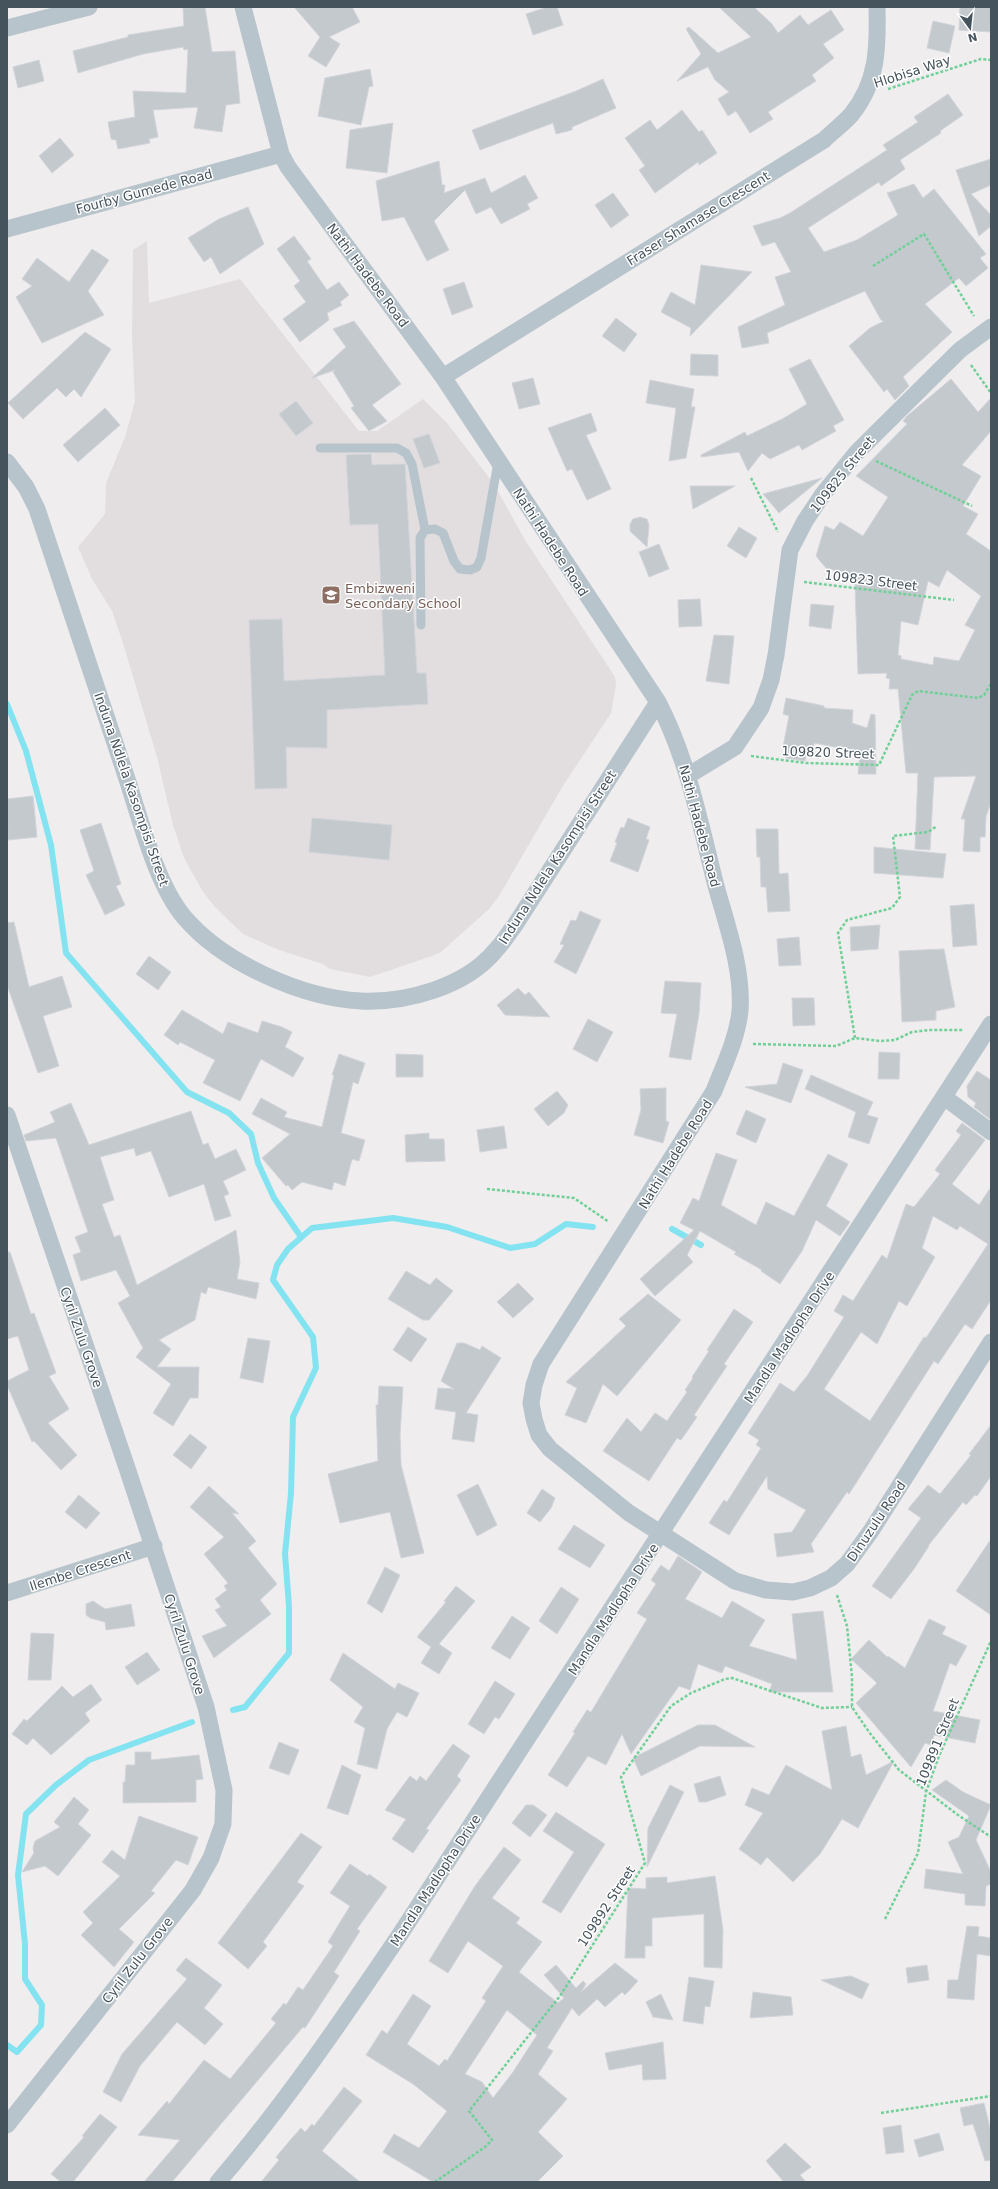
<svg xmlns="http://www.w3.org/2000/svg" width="998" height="2189" viewBox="0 0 998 2189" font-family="'DejaVu Sans',sans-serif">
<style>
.education{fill:#e2dee0}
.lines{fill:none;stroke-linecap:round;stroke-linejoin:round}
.stream{stroke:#84e3f0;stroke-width:6}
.building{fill:#c4c9ce;stroke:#d1d4da;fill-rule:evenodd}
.path{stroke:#70d098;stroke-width:2.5;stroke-dasharray:3 2;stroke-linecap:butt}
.service{stroke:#b8c4cc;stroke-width:9}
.minor{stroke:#b8c4cc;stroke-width:17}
.labels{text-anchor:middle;stroke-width:3;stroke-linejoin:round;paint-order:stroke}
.street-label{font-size:13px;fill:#45535c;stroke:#fff}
.education-label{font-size:13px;fill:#785e54;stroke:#fff;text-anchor:start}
</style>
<rect width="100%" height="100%" fill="#f0edee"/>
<path class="education" d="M147,241l2,62 91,-24 119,152h18l46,-32 24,24 47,61 31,56 90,137 1,8 -5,28 -50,76 -62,107 -10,13 -48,43 -9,4 -62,21 -40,-8 -7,-5 -44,-14 -36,-16 -28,-27 -12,-15 -19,-34 -11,-33 -16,-68 -35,-117 -10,-29 -20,-32 -14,-32 27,-33 1,-31 19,-46 10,-36 -3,-65 1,-86z"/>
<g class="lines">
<path class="stream" d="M7,704l19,47 25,94 15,108 121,139 42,21 22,21 7,29 16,35 27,39
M672,1229l29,16
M233,1710l12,-3 44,-54v-47l-4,-52 6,-61 2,-76 23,-49 -3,-31 -40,-57 4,-15 11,-16 24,-21 81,-10 54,9 63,21 25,-4 31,-20 27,3
M7,2045l10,7 24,-27 1,-20 -17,-26v-35l-7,-69 8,-61 30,-29 33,-25 103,-38"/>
</g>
<path class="building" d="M205,7l7,45 23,-1 5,52 -14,2 -4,27 -28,-4 4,-21 -45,3 5,27 -9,2 1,4 -32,6 -2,-9 -5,-1 -3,-17 27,-5 -2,-26 53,2 2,-44 -4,1 -1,-3 -40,7 -65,19 -5,-22 55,-14v-2l56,-9 -1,-18z
M294,7h58l8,15 -31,15 11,7 -14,23 -18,-11 12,-19z
M547,7h10l6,18 -30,10 -7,-21z
M719,7h35l18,17 6,9 22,-18 8,10 23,-15 13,20 -21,14 11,14 -22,17 4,6 -48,31 5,7 -23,14 -14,-22 -8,5 -10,-17 11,-7 -14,-12 -7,-13 -31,14 24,-27 -15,-25 3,-2 29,26 33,-16z
M960,7h31v25l-32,-2z
M933,21l22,5 -6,27 -22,-5z
M39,60l5,21 -26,7 -5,-21z
M370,69l3,17 -4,1 -8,38 -43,-9 7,-38z
M603,79l13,29 -44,19v3l-16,4 -3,-11 -73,27 -8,-20 104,-39z
M948,94l15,21 -23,16 1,2 -41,27 5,9 -24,17 -2,-4 -71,46 16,24 33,-12 41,-25 -11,-22 27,-9 9,14 11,-9 52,65 -6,4 8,10 -22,18 -7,-8 -34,26 27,28 -49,45 6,9 -14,14 -8,-11 -3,3 -35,-46 21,-18 14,-7 -3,-1 -16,-29 -98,42 2,10 -27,5 -4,-21 47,-22 -10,-28 16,-5 -16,-30 -13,4 -9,-20 27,-8 10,-5 97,-63 -4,-5 35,-23 -4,-5z
M682,110l17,22 3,-2 15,23 -18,12 -1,-3 -43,31 -16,-23 6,-4 -20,-28 25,-18 7,10z
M393,123l-6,50 -41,-5 4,-38z
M60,138l14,17 -22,18 -13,-17z
M991,159v26l-20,9 20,21v11l-12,10 -23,-66z
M439,161l3,24h3l-1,8 41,-15 6,15 34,-18 13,23 -11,6 3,5 -29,15 -10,-17 -15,7 -11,-24 -31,31 15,29 -22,11 -23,-44 -22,4 -6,-40z
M613,193l16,22 -18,13 -16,-23z
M248,207l16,37 -44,30 -9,-17 -7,5 -16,-24 31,-19z
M294,236l17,23 -4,2 20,29 12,-8 10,13 -9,7 2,3 -15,8 2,7 -29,22 -17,-23 23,-17 -12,-16 6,-5 -23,-32z
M92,249l17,11 -21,31 16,24 -62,28 -26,-46 16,-11 -10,-7 15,-21 32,24z
M701,265l51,7 -62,64 1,-8 -30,-16 10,-20 24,13z
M464,282l9,25 -21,8 -9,-26z
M616,318l21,16 -13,18 -22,-16z
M354,321l47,63 -29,21 15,16 -18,10 -18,-23 3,-2 -21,-34 2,-2 -23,8 34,-31 -13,-18z
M85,332l26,17 -30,48 -7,-8 -8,8 -9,-9 -34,31 -15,-16z
M691,354l27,1v21l-28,-1z
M810,359l34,61 -11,6 3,5 -34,19 -3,-5 -29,14 -8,-6 -14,18 -9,-19 -38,5v-2l44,-23 2,4 37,-18 23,-14 -18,-35z
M533,378l7,26 -21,5 -7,-26z
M951,379l27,33 13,-14v33l-29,34 19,11 -18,30 15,8 -12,20 25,17v252l-5,13 -1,21h-5v15l-17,-1 2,-32h-4l15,-43 -42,1 -4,73 -15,-1 3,-76h-12l-8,-84h-9l1,-10 -4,-1 1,-5 -29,1 -3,-89 2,-8 -31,-9 -10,-12 9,-30 9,4 6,-8 23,14 25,-39 -32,-21 51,-52 -4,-3 4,-5zM947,570l34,26 -16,29 10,5 -16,31 -25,-4 -1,8 -32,-6v-3l-3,-1 3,-34 17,4 10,-44 11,6z
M650,380l44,9 -3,18h4l-9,51 -17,3 7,-53 -30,-5z
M296,401l17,22 -17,13 -17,-22z
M105,408l15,17 -42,37 -15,-17z
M591,413l6,18 -11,4 25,54 -24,11 -15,-31 -5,2 -19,-43z
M429,434l11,29 -16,5 -11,-29z
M371,454l1,11 33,-1 12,209h9l2,31 -101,6v38l-41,-1 1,41 -32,1 -6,-169 33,-1 2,62 101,-6 -7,-151 -28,1 -4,-70z
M822,478l-43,35 -16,-19z
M690,486h45l-42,23z
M640,517l7,2 2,6 -2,22 -17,-16v-7l3,-5z
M739,527l18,11 -11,20 -19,-12z
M659,544l10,25 -20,8 -10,-25z
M700,599l2,27 -23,1 -1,-27z
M811,604l23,2 -3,23 -22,-3z
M714,635l20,1 -5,48 -23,-3z
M786,698l38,8v2l29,2 -1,13 15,5 4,-14 4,1 1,59h-18l2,-22 -46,-9 -1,10 -6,-1 -2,9 -19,-3 2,-10 -5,-1 6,-31 -6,-2z
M33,796l4,41 -29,3 -1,-41z
M312,818l80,7 -3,35 -80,-8z
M628,818l22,9 -4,12 3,1 -11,32 -28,-11 7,-18 -2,-1 6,-15 3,1z
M101,823l20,61 -5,2 9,19 -20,10 -19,-40 8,-4 -14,-41z
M756,829h22l1,45 9,-1 2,38 -22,1 -2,-25h-5l-1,-30h-3z
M874,847l72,7 -3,24 -69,-5z
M974,904l3,41 -24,2 -3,-41z
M580,911l21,9 -25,54 -22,-12 10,-17 -4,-1 11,-24 5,1z
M14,922l15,65 33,-11 10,31 -29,9 16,50 -21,7 -31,-88v-62z
M880,925l-2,24 -27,2 -1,-24z
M799,937l2,28 -22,1 -2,-27z
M944,949l11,58 -19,4v9l-34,2 -3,-71z
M149,956l22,16 -13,18 -22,-16z
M665,981l36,2 -2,31 -8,46 -22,-3 8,-43 -16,-1z
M518,988l7,7 4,-3 21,25 -45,-2 -8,-10z
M792,998h22l1,27 -22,1z
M182,1010l41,24 5,-12 30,11 4,-12 20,6 10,5 -7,15 19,11 -11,19 -32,-18 -21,42 -37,-18 12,-23 -35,-18 -2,3 -14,-10z
M588,1019l25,13 -16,30 -24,-13z
M879,1052l21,1 -1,26h-21z
M339,1054l26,9 -7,21 -5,-2 -12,51 24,7 -6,21 -7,-2 -7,27 -11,-4 -2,8 -30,-8 -10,8 -4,-5 -2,1 -24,-28 28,-24 -38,-20 9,-16 26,14 -3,5 38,10 12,-52h-2z
M396,1054l27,1v22h-27z
M783,1063l20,7 -12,33 -46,-16 32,-3z
M977,1071l14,9v40l-17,-13 2,-4 -8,-6 -1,-11z
M811,1075l62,27 -6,13 11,3 -9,26 -21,-7 8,-25 -51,-23z
M666,1088v33l3,1 -6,21 -29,-8 7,-25 -1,-21z
M557,1091l11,14 -4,8 -16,13 -14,-17z
M71,1103l18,42 102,-34 12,34 5,-2 7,16 21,-10 10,21 -23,11 6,13 -5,2 7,20 -16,5 -11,-37 -35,13 -18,-46 -15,5 -2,-8 -34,9 14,43 -12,4 12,33 6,-2 17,50 99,-55 4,32 -3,17 22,4 -3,16 -48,-12 -2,7 -5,-2 -6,28 -36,20 12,9 -14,18h42l-1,31h-8l-17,28 -20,-13 18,-29 -35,-27 7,-9 -25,-45 12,-7 -14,-26 -35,11 -8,-26 8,-3 -6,-15 13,-5 -32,-94 -30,3 -2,-6 31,-13 -5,-10z
M746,1110l20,9 -10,24 -20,-9z
M962,1123l23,17 -33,44 27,21 12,-18v113l-19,29 -7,-5 -27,40 -4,-3 -85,133 -2,-2 -36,52 3,8 -37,5 -3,-23 18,-2 14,-22 -38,-21 -1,-13 -38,59 -20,-12 15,-23 3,2 34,-54 -5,-3 3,-5 -11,-7 32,-50 14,9 13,-16 37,-59 -10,-6 9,-16 10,6 29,-46 5,4 19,-55 8,3 26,-33 -5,-4 26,-35 -5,-4zM933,1216l24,14 3,-4 28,18 -62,94 -2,-1 -54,84 -46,-32 37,-57 16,12 22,-43 8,5 28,-49 -13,-9z
M504,1126l3,22 -27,4 -3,-22z
M429,1133v6h15l1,22 -39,1 -1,-27z
M716,1153l21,7 -16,45 35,20 10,-23 28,14 34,-62 20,10 -22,42 24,16 -10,14 -24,-16 -14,31 -22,33 -19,-13 1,-1 -28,-16 2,-2 -36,-21 -13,24 6,7 -38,34 -15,-17 54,-49 -14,-7 13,-25 6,3z
M7,1252h3l21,62 3,-1 22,60 -7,3 20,33 -21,14 29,32 -16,15 -27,-29 -2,1 -25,-57v-4l22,-11 -11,-34 -11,3z
M406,1271l24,14 6,-7 17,13 -24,29h-6l-35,-21z
M518,1283l16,16 -21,19 -16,-16z
M648,1294l33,26 -64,76 -14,-12 -17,39 -21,-8 12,-27 -11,-6 60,-56 -7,-7z
M734,1309l19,13 -29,42 3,2 -33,49 3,2 -16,23 -4,-2 -28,43 -46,-30 24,-33 14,14 14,-19 12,8 20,-29 -2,-2 8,-12 -1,-1 17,-26 -2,-1z
M408,1327l19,12 -16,23 -18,-12z
M248,1338l22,3 -7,42 -23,-5z
M457,1343h7l16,7 2,-4 19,12 -35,55 12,2 -4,27 -22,-3 4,-27 -21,-3 3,-21 16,1 -13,-8z
M379,1386l24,1 -3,48 1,30 23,88 -23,5 -11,-46 -50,11 -12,-49 50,-13 -2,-56h2z
M991,1425v51l-14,20 -2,-1 -9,10 -3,-3 -35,44h1l-15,23 -23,30 -19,-13 49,-68 -13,-9 20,-24 12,9 31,-39 -2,-1z
M190,1434l17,13 -16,22 -18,-14z
M478,1484l19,41 -20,11 -20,-41z
M209,1486l30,28 -7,-1 24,28 -8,7 29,36 -17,16 11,14 -57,44 -12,-22 25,-10 -12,-16 6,-3 -6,-8 12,-9 -3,-4 4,-3 -24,-29 20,-17 -34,-30z
M542,1489l13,9 -4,10 -11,14 -13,-9z
M79,1495l21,18 -14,16 -21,-17z
M574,1525l31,20 -15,23 -32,-19z
M991,1539v76l-35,-24z
M678,1556l24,16 -17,27 37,19 10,-17 33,19 -16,26 48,14 -5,-46 31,-3 10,81h-64l3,-8 -47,-18 -3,7 -24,-9 -8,26 -11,-4 -48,68 -9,-20 -16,31 -18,-9 -21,31 -19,-12 27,-42 -2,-1 14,-22 4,2 56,-93 -10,-6 19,-29 -5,-4 10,-15 8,6z
M385,1567l15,8 -18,38 -15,-10z
M456,1586l19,15 -36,43 13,9 -13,21 -18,-11 10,-16 -14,-10 29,-35 -2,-1z
M561,1587l18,12 -22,35 -18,-13z
M93,1601l12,8 26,-5 4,22 -29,4 -1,-8 -15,-4 -4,-3v-11z
M512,1616l18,12 -20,31 -19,-11z
M929,1619l17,8 -4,7 25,12 -11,20 -6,-3 -17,48 47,9 -5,23 -41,-8 -3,10 -6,-2 -14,24 -55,-64 21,-20 -26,-24 18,-19 18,17 1,-1 17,12z
M31,1633l23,1 -3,46h-23z
M147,1652l13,18 -23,15 -12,-18z
M343,1653l52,36 3,-6 21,10 -12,24 -10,-5 -10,17 -10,40 -20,-5 8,-36 -11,-6 9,-15 -33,-27z
M495,1681l20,13 -16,25 -4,-2 -11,17 -16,-10z
M91,1684l11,16 -17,13 5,8 -39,34 -18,-17 -6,7 -15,-11 12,-15 3,2 35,-35 11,11z
M698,1725h17l40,22 -55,-1 -59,30 -8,-18z
M846,1726l5,31 10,-3 5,21 28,-14 -36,67 -16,-9 -22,35 -27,28 -26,-25 -6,8 -22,-16 24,-36 -18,-8 7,-17 17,7 17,-30 46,25 -10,-59z
M279,1742l20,8 -10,25 -20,-7z
M453,1744l17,12 -13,20 4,4 -35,49 3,1 -16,23 -21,-14 14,-20 -21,-9 25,-34 7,5 3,-5 6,5z
M135,1752h16v8l48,-5 4,24 -7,1v22l-73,1v-21h2l1,-17h9z
M342,1765l19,10 -13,40 -21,-7z
M720,1776l6,19 -20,7h-7l-5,-18z
M946,1780l17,12 28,13 -15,35 15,32v12l-5,2 -1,20 -20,-1v-11l-41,-6 2,-19 37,5 -15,-32 11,-5 10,-21 -37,-26z
M670,1785l14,7 -37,75 1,-39z
M74,1797l15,13 -11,14 13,11 -33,41 -13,-10 -23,6 12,-19 -1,-5 2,-7 25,-14 -6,-5z
M526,1805h7l14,10 -17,22 -18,-14z
M556,1812l49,32 -44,69 -19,-11 32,-50 -31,-21z
M139,1816l59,21 -10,28 -12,-5 -25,31 4,2 -36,36 15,13 -20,25 -33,-32 12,-12 -10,-11 37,-36 -18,-14 10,-12 13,10z
M301,1833l21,14 -25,35 7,4 -41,56 4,4 -19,23 -30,-26z
M504,1847l17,13 -29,38 28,20 -4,5 26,19 -23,30 39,31 6,-5 -20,-23 12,-10 20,23 7,-7 3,3 -5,8 34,-29 23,18 -13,14 -3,-3 -17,15 -8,-8 -18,17 -7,-8 -25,40 6,3 -15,23 29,25 -29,33 25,24 -26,26h-104l-50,-30 11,-18 25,14 28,-37 -34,-27 -47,-29 16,-25 5,4 26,-40 18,12 -24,38 32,22 6,-7 2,2 39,-60 -4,-3 21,-32 -35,-25 -20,32 -19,-12 46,-75zM507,2010l30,25 -24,37 -20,26 -11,-16 -17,-8z
M350,1864l18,12 1,-2 18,13 -30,42 3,2 -26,41 5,4 -34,52 -2,-1 -131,155h-28l36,-42 -42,-5 29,-34 2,3 35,-44 26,19 46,-56 -5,-4 13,-16 2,2 12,-18 5,3 30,-44 -5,-4 22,-36 -20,-13z
M715,1876l8,54 -1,38 -18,-1v-53l-52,4v28h-7v12h-20l3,-70 18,1v-11l21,-1v6z
M967,1926l12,1 -1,9 13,2v18l-14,-2 -3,46 -27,-2 1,-18h10z
M186,1958l36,27 -18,23 19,16 -18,21 -28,-23 -37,44 -19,36 -18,-10 19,-38 65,-75 -11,-9z
M927,1965l2,15 -21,3 -2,-15z
M851,1976l18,8 -7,15 -41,-19z
M689,1977l25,4 -4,26 -5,-1 -2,18 -20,-3z
M753,1992l38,5 2,18 -43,3z
M661,1994l12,26 -20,-3 -7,-15z
M663,2042l3,37 -23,1 -1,-16 -33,6 -4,-17z
M344,2087l18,14 -40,50 38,31h-99l18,-22 -3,-3 16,-19 9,-10 4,4 7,-8 2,2z
M984,2103l7,29v28l-6,1 -12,-37 -9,2 -4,-18z
M100,2114l17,13 -44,55h-12l-10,-8 33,-37 -2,-1z
M901,2125l3,27 -18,2 -3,-26z
M939,2133l5,17 -25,7 -5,-17z
M785,2143l26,24 -11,8 6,7h-22l-18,-21z"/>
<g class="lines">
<path class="path" d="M888,89l93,-30 10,1
M873,266l51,-32 50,82
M971,365l20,28
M876,461l96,45
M751,478l27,54
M804,582l150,18
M751,756l55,7 73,2 33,-70 6,-4 60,7 6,-3 7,-11
M855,1038l-17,-105 9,-13 45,-12 8,-11 -7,-61 35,-4 9,-6
M753,1044l83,2 19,-8 25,3 15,-1 17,-8 17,-2h35
M487,1189l87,9 35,24
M837,1595l10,31 5,51v30l17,25 30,38 59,45 33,22
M885,1919l33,-66 8,-61 13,-36 52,-115
M881,2113l110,-17
M435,2182l50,-35 7,-7 -23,-29 91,-115 85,-133 -24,-86 50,-71 20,-13 34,-14 7,-1 90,30 30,-1"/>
<path class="service" d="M320,448h77l9,5 6,11 13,66
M421,625l-1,-87 5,-8 10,-1 8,4 11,28 6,8 10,1 7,-3 4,-9 17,-96"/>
<path class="minor" d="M243,7l38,147 7,13 155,210 215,325c30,58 42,121 58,184 11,40 27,83 24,125 -3,28 -16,54 -26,80l-173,273 -7,21 -3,18 3,16 5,16 11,14 79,64 106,68 31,9 27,2 17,-4 21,-10 16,-14 24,-33 120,-189
M7,28l82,-21
M7,229l274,-75
M443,377l381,-237c8,-8 19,-16 27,-25 27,-33 27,-68 26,-108
M7,462l19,25 11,22c29,88 59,176 88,264 15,44 30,109 59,144 39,46 118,81 177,84 45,2 104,-14 134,-50 8,-8 13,-17 20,-26l143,-223
M689,775l46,-28 26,-39 10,-28 5,-25 14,-105 15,-29 18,-27 34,-42 103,-102 31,-23
M944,1097l47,35
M7,1115l119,350 80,242 18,83 -1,34 -12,34 -18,32 -186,235
M7,1593l147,-47
M218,2182c67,-78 124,-162 181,-246l592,-912"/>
</g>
<defs>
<g id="school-square" transform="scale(1)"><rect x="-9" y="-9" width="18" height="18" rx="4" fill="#8d6e63" stroke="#fff"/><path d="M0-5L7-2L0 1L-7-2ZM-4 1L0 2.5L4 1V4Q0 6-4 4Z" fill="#fff"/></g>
</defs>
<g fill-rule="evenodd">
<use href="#school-square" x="331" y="595"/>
</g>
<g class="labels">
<g class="street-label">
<text transform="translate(912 71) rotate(-18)" y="5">Hlobisa Way</text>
<text transform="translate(144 191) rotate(-15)" y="5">Fourby Gumede Road</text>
<text transform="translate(698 218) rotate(-32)" y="5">Fraser Shamase Crescent</text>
<text transform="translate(368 275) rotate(53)" y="5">Nathi Hadebe Road</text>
<text transform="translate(842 474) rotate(-51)" y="5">109825 Street</text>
<text transform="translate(551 542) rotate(57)" y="5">Nathi Hadebe Road</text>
<text transform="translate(871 580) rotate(7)" y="5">109823 Street</text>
<text transform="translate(828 752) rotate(2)" y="5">109820 Street</text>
<text transform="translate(132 789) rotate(71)" y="5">Induna Ndlela Kasompisi Street</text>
<text transform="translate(700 826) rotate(75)" y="5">Nathi Hadebe Road</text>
<text transform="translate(557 857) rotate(-57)" y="5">Induna Ndlela Kasompisi Street</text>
<text transform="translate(675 1154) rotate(-58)" y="5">Nathi Hadebe Road</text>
<text transform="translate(82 1337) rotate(71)" y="5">Cyril Zulu Grove</text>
<text transform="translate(789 1337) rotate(-57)" y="5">Mandla Madlopha Drive</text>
<text transform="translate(876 1521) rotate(-56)" y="5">Dinuzulu Road</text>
<text transform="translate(80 1570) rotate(-18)" y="5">Ilembe Crescent</text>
<text transform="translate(613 1609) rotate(-57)" y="5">Mandla Madlopha Drive</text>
<text transform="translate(185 1644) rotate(72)" y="5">Cyril Zulu Grove</text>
<text transform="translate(937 1742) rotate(-68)" y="5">109891 Street</text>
<text transform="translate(435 1880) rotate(-57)" y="5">Mandla Madlopha Drive</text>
<text transform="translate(606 1906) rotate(-57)" y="5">109892 Street</text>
<text transform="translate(137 1960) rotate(-52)" y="5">Cyril Zulu Grove</text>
</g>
<g class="education-label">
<text x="345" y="593">Embizweni<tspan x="345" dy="15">Secondary School</tspan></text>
</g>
</g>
<rect width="998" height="2189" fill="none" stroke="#45535c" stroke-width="16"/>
<g transform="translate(970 28) rotate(165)" stroke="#ffffff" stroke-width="3" paint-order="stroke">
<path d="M0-3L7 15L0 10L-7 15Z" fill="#45535c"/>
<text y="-6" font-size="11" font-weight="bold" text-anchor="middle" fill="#45535c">N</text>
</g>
</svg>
